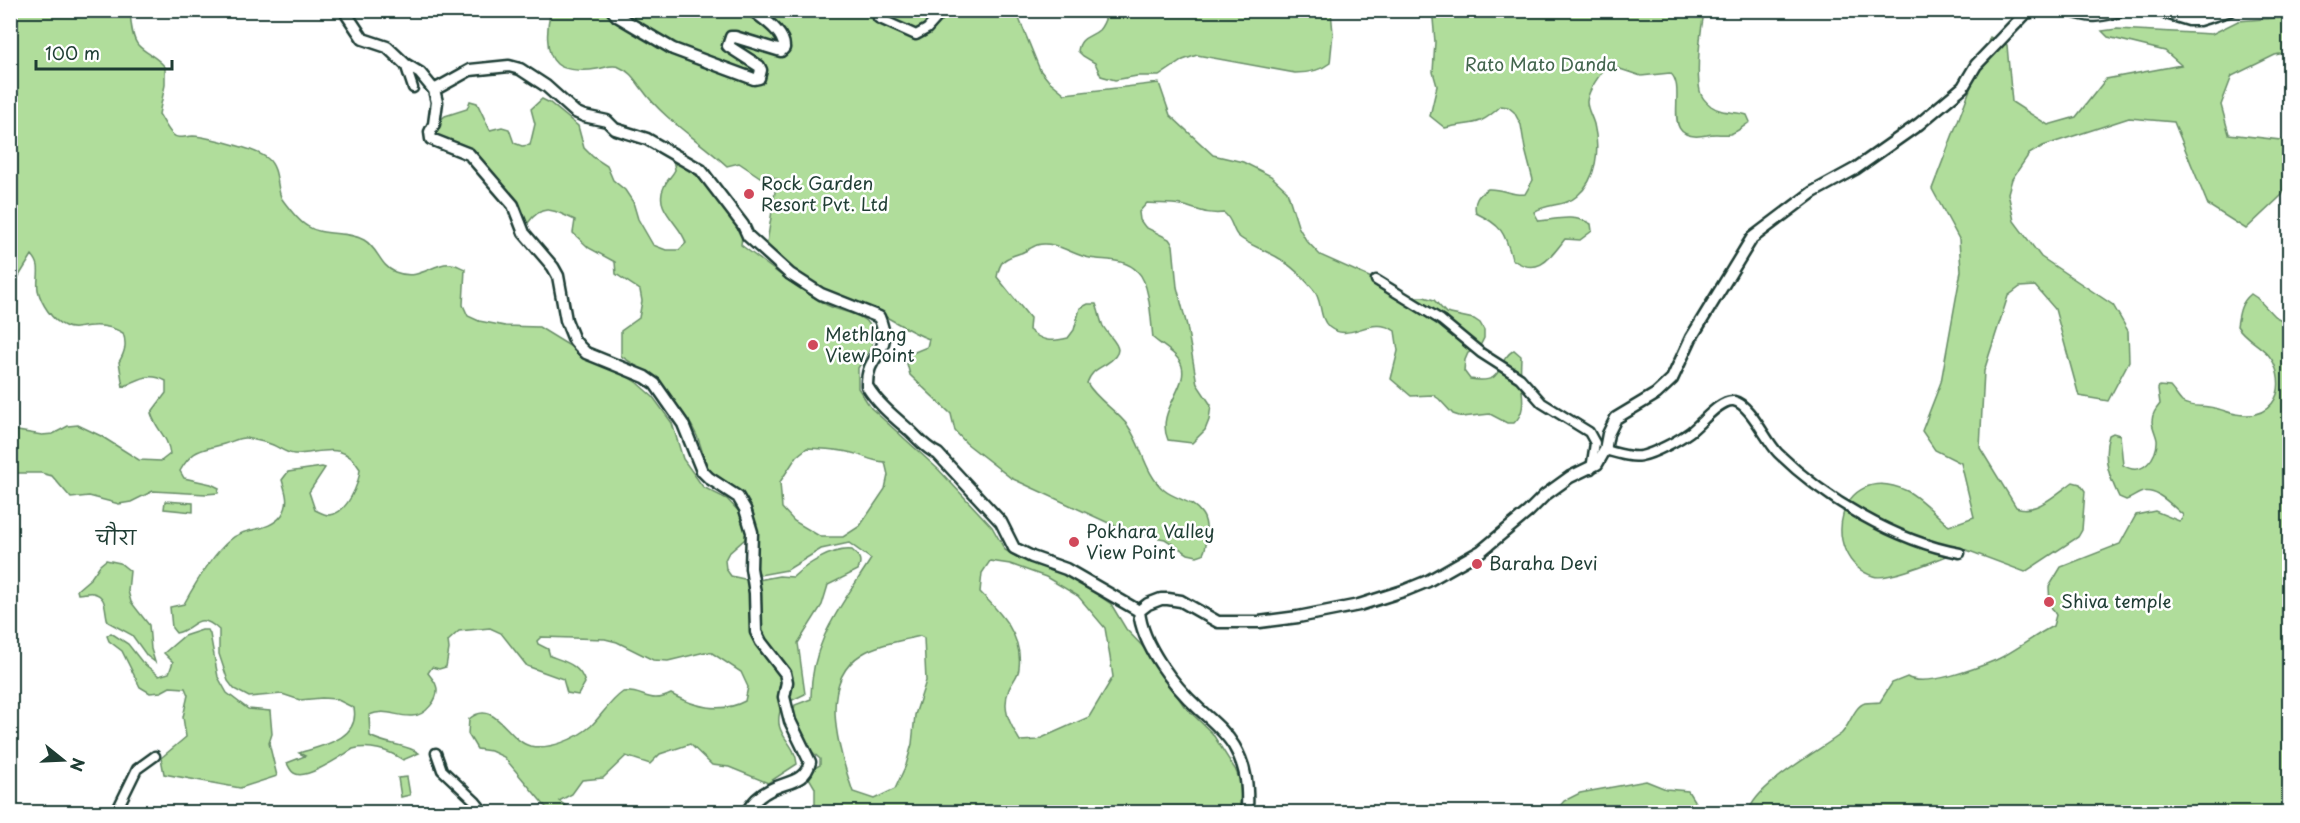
<svg xmlns="http://www.w3.org/2000/svg" width="2300" height="823" viewBox="0 0 2300 823" font-family="'Playpen Sans','Playpen Sans Deva',sans-serif">
<style>
.green{fill:#b0dd9b;stroke:#688d68;stroke-width:1.5;fill-rule:evenodd}
.lines{fill:none;stroke-linecap:round;stroke-linejoin:round}
.minor-casing{stroke:#1f3d34;stroke-width:13}
.tertiary-casing{stroke:#1f3d34;stroke-width:15}
.minor{stroke:#fff;stroke-width:8}
.tertiary{stroke:#fff;stroke-width:10}
.poi-dot{fill:#d1495b;stroke:#fff;stroke-width:2}
.labels{text-anchor:middle;stroke-width:5;stroke-linejoin:round;paint-order:stroke}
.park-label{font-size:18px;fill:#43654e;stroke:#fff}
.poi-label{font-size:18px;fill:#1f3d34;stroke:#fff;text-anchor:start}
.neighbourhood-label{font-size:20px;fill:#1f3d34;stroke:#fff}
</style>
<rect width="100%" height="100%" fill="#fff"/>
<filter id="ink" filterUnits="userSpaceOnUse"><feTurbulence type="fractalNoise" baseFrequency=".0167" numOctaves="2"/><feDisplacementMap in="SourceGraphic" scale="12" xChannelSelector="R" yChannelSelector="G"/><feConvolveMatrix kernelMatrix="1 2 1 2 8 2 1 2 1" color-interpolation-filters="sRGB"/></filter>
<g filter="url(#ink)">
<path class="green" d="M551,10l465,1 24,59 8,10 17,14 94,-11 11,32 43,40 30,7 28,14 16,15 11,35 8,14 14,15 67,30 16,12h21l10,3 12,13 28,6 6,4 4,7v8l-4,8 -12,7 -3,7 -1,11 6,8c38,6 23,-16 44,-29l7,6c0,7 -1,13 0,20 0,17 7,34 -7,47h-7l-17,-9 -28,3 -9,-3 -14,-15 -6,-4 -22,1 -20,-17 7,-28 -3,-20c-25,-17 -45,13 -66,-4 -11,-10 -6,-27 -16,-38 -11,-13 -27,-28 -42,-35 -11,-6 -24,-10 -33,-18 -6,-6 -5,-16 -14,-23 -19,2 -26,-4 -43,-8 -11,-2 -23,-1 -34,-2l-8,9 1,8 5,7 24,12 4,6 4,42 10,39 10,58 14,21 -2,15 -4,10 -13,13 -24,-3c-14,-31 27,-57 11,-80 -6,-9 -18,-15 -26,-22 -2,-16 -3,-55 -15,-66 -13,-14 -31,-11 -48,-14 -16,-2 -35,-18 -53,-13 -5,2 -11,6 -16,8 -15,5 -21,6 -24,24l33,41 -1,12c14,12 22,12 39,8l6,-8 6,-22 8,-4h8c3,7 4,16 7,22 9,16 27,23 3,38 -10,6 -15,8 -19,19 10,17 29,27 41,43 14,20 17,48 36,64 12,10 29,10 38,24 6,8 6,31 1,40l-6,2 -9,-2 -23,-15 -37,-7 -117,-54 -45,-35 -11,-12 -4,-17 -41,-39 -5,-19 22,-9 2,-8c-19,-7 -36,-19 -54,-28 -30,-16 -97,-32 -108,-68l10,-64 -6,-3 -11,1 -21,-14 -12,3c-28,-26 -63,-46 -85,-77 -7,-9 -11,-17 -23,-22 -8,-3 -14,1 -22,2 -12,2 -32,2 -40,-5 -13,-11 -10,-39 -6,-54z
M1705,10c-5,19 -9,62 -5,81 1,6 6,11 11,15 11,8 24,5 36,9l3,7c-6,4 -14,11 -20,12 -8,1 -16,-1 -23,1 -52,10 -17,-47 -37,-62l-29,3 -27,-9 -10,2c-6,9 -16,21 -17,33 0,7 5,15 7,22 6,25 3,55 -17,72 -12,11 -30,7 -43,16l5,9c19,-2 34,-7 52,3l1,7 -12,9 -15,-1c-15,19 -27,39 -53,20 -7,-27 -11,-34 -36,-46 -3,-12 2,-18 12,-24 13,-1 25,7 37,5l8,-14 -8,-31 -4,-24 -7,-13 -6,-5 -7,-1c-25,23 -27,15 -56,22l-15,-12 7,-30 -4,-14 2,-30 -2,-23 -3,-8z
M11,11h119c1,9 1,26 8,34 7,8 18,11 27,22v18l-6,29c4,6 8,15 13,20 6,6 13,2 21,2 15,1 63,13 74,22 13,10 9,32 15,41 6,8 16,22 25,27 16,11 40,4 57,14 14,8 16,26 31,32 26,10 36,-10 57,-8 4,0 9,4 13,5l-2,36 5,11 11,5 26,5 34,1 52,32 23,9 22,14 17,15 19,26 11,36 20,28 24,12 19,20 2,9 -3,11 -17,15 -3,6 1,9 5,7 22,5 26,-5 14,1c14,-13 39,-29 59,-27 8,7 10,11 6,20l-30,15 -6,20 -24,38 7,51 -23,11c-12,31 13,34 15,59l-29,19 -39,-16 -17,-2 -22,-21 -30,10 -10,10 -24,-8 -23,22 -21,2 -10,14 -13,7 16,11h-25l-46,-55 -13,-6 -14,-2 -9,-15 1,-15c26,-22 39,22 61,27 20,4 46,-7 61,-20 11,-11 19,-25 32,-34 21,-2 26,13 48,2 22,12 50,20 74,7l3,-14 -7,-15 -29,-19 -7,-1 -37,9 -15,-1 -36,-18 -12,-3 -64,-2 -4,4 1,3 10,5 2,7c16,6 30,9 35,27l-7,12 -11,-2 -4,-14 -36,-13 -26,-33 -11,-5 -31,3 -11,10 1,8 -3,18 -7,2 -7,-2 -4,6c2,3 7,8 8,12 5,13 -11,31 -24,31 -16,1 -26,-8 -43,-1l1,21c15,9 34,7 49,17l-16,7c-14,-10 -34,-15 -50,-11 -12,7 -45,30 -57,25 -5,-1 -7,-7 -9,-11l18,-7 -6,-3c22,-7 61,-13 55,-45l-18,-9 -14,-1 -22,2 -18,-6 -33,3 -15,-8 -6,-8 -9,-27v-24c-22,-21 -25,0 -43,3l-4,-5 -2,-21 14,-3c11,-20 29,-50 46,-64 16,-14 38,-7 52,-25 8,-12 4,-22 0,-35l6,-8 34,-5 3,1 -16,24 6,18c5,2 9,5 14,5 18,-1 30,-31 31,-46 -18,-30 -39,-15 -66,-15 -9,-1 -14,-6 -21,-9 -8,-3 -18,-5 -27,-7 -7,-1 -14,4 -22,6 -23,7 -31,4 -44,27l4,7 27,6 8,4 -1,5 -12,1 -53,-3 -22,11 -12,2 -30,-8 -18,2 -19,-22 -11,-3h-30v-43l31,5 11,-1 15,-8 10,-1 23,11 38,24 22,1 9,-7c-2,-18 -14,-24 -19,-41l15,-20v-12c-17,-9 -27,-2 -43,6l-4,-25c6,-10 8,-18 4,-29 -9,-5 -20,-8 -31,-7 -9,0 -18,5 -27,0 -13,-5 -24,-23 -27,-36 -2,-14 5,-23 -6,-35l-21,34z
M1108,11h223l2,22 -3,30c-10,8 -21,10 -35,10l-98,-18 -14,5 -24,16h-22l-22,4 -14,-4 -6,-13 -12,-7 -5,-5c2,-15 12,-13 21,-21 5,-5 7,-13 9,-19z
M2289,17v35l-14,3 -43,21 -11,29 8,29 60,7v40l-7,14 -36,34 -38,-24 -34,-83 -45,-4 -86,28 -14,8 -17,25 -4,14 6,28 27,36 72,48 15,26 1,30 -21,40 -29,-5 -24,-87 -20,-23 -15,1 -12,9 -24,75 -4,77 36,59c20,8 41,-14 57,-25l7,2 5,7 -3,39 -4,7 -53,35 -61,-23c-19,7 -75,33 -91,27 -55,-18 -36,-118 34,-85 15,8 29,24 42,35l25,-9 -13,-54 -26,-13 -13,-19 19,-49 20,-111 -2,-32 -27,-50 58,-152 17,8 5,57 36,23 28,-8 30,-38 75,-14 -16,-14 -57,-14 -6,-6 15,-2 95,5 26,-13z
M542,99l8,4 28,23 6,22 9,9 14,9 6,14 12,10 8,12 5,17 15,26 13,5h13l7,-7c-5,-19 -33,-34 -22,-56 2,-6 8,-11 11,-17l-2,-11c21,12 39,27 52,48 6,10 9,19 17,28l-1,10c27,20 53,42 82,58 21,12 35,6 53,28l-5,17 -13,20v20l13,20 68,62 53,57 13,23 15,9 46,14 45,31 15,25 22,23 36,54 28,27 23,36 5,11 1,15 -2,17h-418l-6,-3v-21l-6,-10 2,-8 9,-5v-6c-14,-12 -31,-35 -25,-54l16,-6c-1,-57 31,-94 60,-140l-22,-16 -28,6 -34,21 -27,5c-2,-4 -5,-9 -6,-13 -3,-14 7,-28 0,-45 -6,-17 -27,-26 -39,-39 -11,-13 -12,-28 -18,-42 -14,-31 -48,-63 -76,-80v-25l18,-13 3,-17 -2,-11 -24,-16 -1,-12 -26,-14 -16,-15 2,-13c-19,-8 -31,-19 -47,3l-4,-2 -2,-10c-17,-22 -32,-48 -55,-64 -14,-10 -21,-1 -37,-17l15,-14 22,-7 3,-8 7,2 13,27 12,-3 7,2 5,14 8,3 8,-1 5,-21 -4,-15zM807,448c15,1 30,1 45,5 13,3 18,8 33,9l3,13 -3,14 -25,37 -17,11h-22l-27,-16 -12,-13 -2,-26 17,-26zM990,561l20,3 36,13 32,19 27,32 5,29 3,20 -24,40 -52,23 -17,1c-10,-17 -19,-32 -11,-52 3,-7 10,-14 10,-21 4,-32 -18,-55 -39,-76l2,-19zM920,636l4,2 2,43 -11,34 -3,29 -6,21 -11,24 -21,10 -21,-7c-13,-39 -37,-110 9,-138 16,-10 39,-13 58,-18z
M2251,294l6,4 17,18 15,8v488h-540c4,-25 71,-62 92,-78 8,-7 13,-28 24,-31 4,-1 10,0 15,-1l12,-19 15,-6c18,11 70,-9 89,-17 20,-9 37,-24 57,-34l3,-11 -6,-10 -1,-18 12,-20 59,-23 16,-29 19,-4 24,10 3,-2 1,-4c-11,-9 -27,-29 -43,-22 -5,2 -8,5 -14,7l-7,-3c-10,-21 -17,-39 -10,-62l4,-2 7,2 3,30c19,13 35,-8 34,-25 -1,-6 -5,-13 -5,-19 0,-7 4,-12 8,-17l-2,-15 1,-3 11,1c4,4 8,11 12,15 9,6 22,3 32,6 7,1 15,5 22,6 33,6 50,-18 39,-48 -7,-19 -28,-24 -38,-40 2,-13 3,-23 14,-32z
M165,501l28,2v9l-29,-3z
M106,560l14,3 10,8 -2,20 3,11 18,23 2,24 4,13 -8,-6 -15,-21 -24,-13c-4,-11 0,-26 -15,-29 -5,-1 -10,1 -15,1l-1,-4 14,-12 9,-13z
M202,630h6l2,4 8,43 9,16 21,16 22,2 2,23 -3,9 8,33 -37,12 -76,-14 -3,-16 25,-21 -3,-20 5,-22 -3,-7 -15,-1 -9,5 -11,1 -10,-6 -18,-36 -13,-10 -2,-5 4,-3 17,11 14,18 17,14 10,-3 4,-11 -9,-9 20,-17z
M407,777l3,18 -9,2 -3,-19z
M1646,781l20,8 22,2 13,21h-146l9,-11 16,-8z"/>
<g class="lines">
<g class="minor-casing">
<path id="minor" d="M876,10l2,8 38,17 11,-6 17,-19
M405,64l8,24
M1376,280l65,40 40,33 39,25 22,25 47,29 6,11 -4,26
M1605,450c12,3 25,8 36,6 14,-3 38,-16 49,-24 11,-8 30,-33 44,-31 16,3 32,40 44,52 47,46 117,88 182,100
M436,753l6,17 34,32 8,10
M116,812l21,-43 18,-13"/>
</g>
<g class="tertiary-casing">
<path id="tertiary" d="M351,10l-4,5 16,24 24,8 18,17 15,9 14,17 3,12 -3,22 -4,8 1,7 38,15 44,51 11,28 29,34 5,9 8,44 8,20 5,6 7,7 59,24 10,7 28,40 19,47 7,7 29,19 7,12 7,23 -1,36 4,25 1,39 5,10 24,31 2,9 -3,15 6,24 20,41c-5,21 -23,19 -40,28 -10,5 -18,13 -23,22
M612,10l5,6 56,33 81,30 5,-1 2,-8 -2,-4 -31,-20 3,-9h4l46,14 3,-3c1,-16 -21,-29 -32,-38
M2069,10c24,9 30,6 55,0
M2156,10l33,10h10l32,-10
M434,90l36,-20 39,-4 11,3 26,17 29,26 9,4 23,5 8,8 32,10 54,31 42,55 5,11 42,38 31,20 58,23c16,39 -13,34 -12,69 10,17 27,31 42,44 11,10 15,17 29,24l63,68 13,26 18,9 34,12 73,42
M1139,611l9,-7 13,-5h7l13,2 37,21h41l39,-5 61,-12 47,-15 22,-9 53,-30 47,-39 17,-17 25,-18 27,-13 8,-14 3,-16 8,-16 40,-24 16,-15 19,-41 61,-100 61,-46 42,-23 64,-45 44,-37 13,-22 50,-52 15,-3
M1139,611c3,34 35,75 60,98 12,11 26,22 35,37 13,22 14,42 13,66"/>
</g>
<use href="#minor" class="minor"/>
<use href="#tertiary" class="tertiary"/>
</g>
</g>
<g class="poi-dot">
<circle cx="749" cy="194" r="6"/>
<circle cx="813" cy="345" r="6"/>
<circle cx="1074" cy="542" r="6"/>
<circle cx="1477" cy="564" r="6"/>
<circle cx="2049" cy="602" r="6"/>
</g>
<g class="labels">
<g class="park-label">
<text x="1541" y="71">Rato Mato Danda</text>
</g>
<g class="poi-label">
<text x="761" y="190">Rock Garden<tspan x="761" dy="21">Resort Pvt. Ltd</tspan></text>
<text x="825" y="341">Methlang<tspan x="825" dy="21">View Point</tspan></text>
<text x="1086" y="538">Pokhara Valley<tspan x="1086" dy="21">View Point</tspan></text>
<text x="1489" y="570">Baraha Devi</text>
<text x="2061" y="608">Shiva temple</text>
</g>
<g class="neighbourhood-label">
<text x="116" y="545">चौरा</text>
</g>
</g>
<rect width="2300" height="823" fill="none" stroke="#fff" stroke-width="36"/>
<rect x="18" y="18" width="2264" height="787" fill="none" stroke="#1f3d34" stroke-width="2" filter="url(#ink)"/>
<g transform="translate(63 760) rotate(108)" stroke="#ffffff" stroke-width="4.5" paint-order="stroke">
<path d="M0-4.5L10 22L0 15L-10 22Z" fill="#1f3d34"/>
<text y="-9" font-size="16" font-weight="bold" text-anchor="middle" fill="#1f3d34">N</text>
</g>
<path d="M36 60v9h136v-9" fill="none" stroke="#1f3d34" stroke-width="3"/>
<text x="45" y="60" font-size="18" fill="#1f3d34" stroke="#ffffff" stroke-width="4.5" paint-order="stroke">100 m</text>
</svg>
